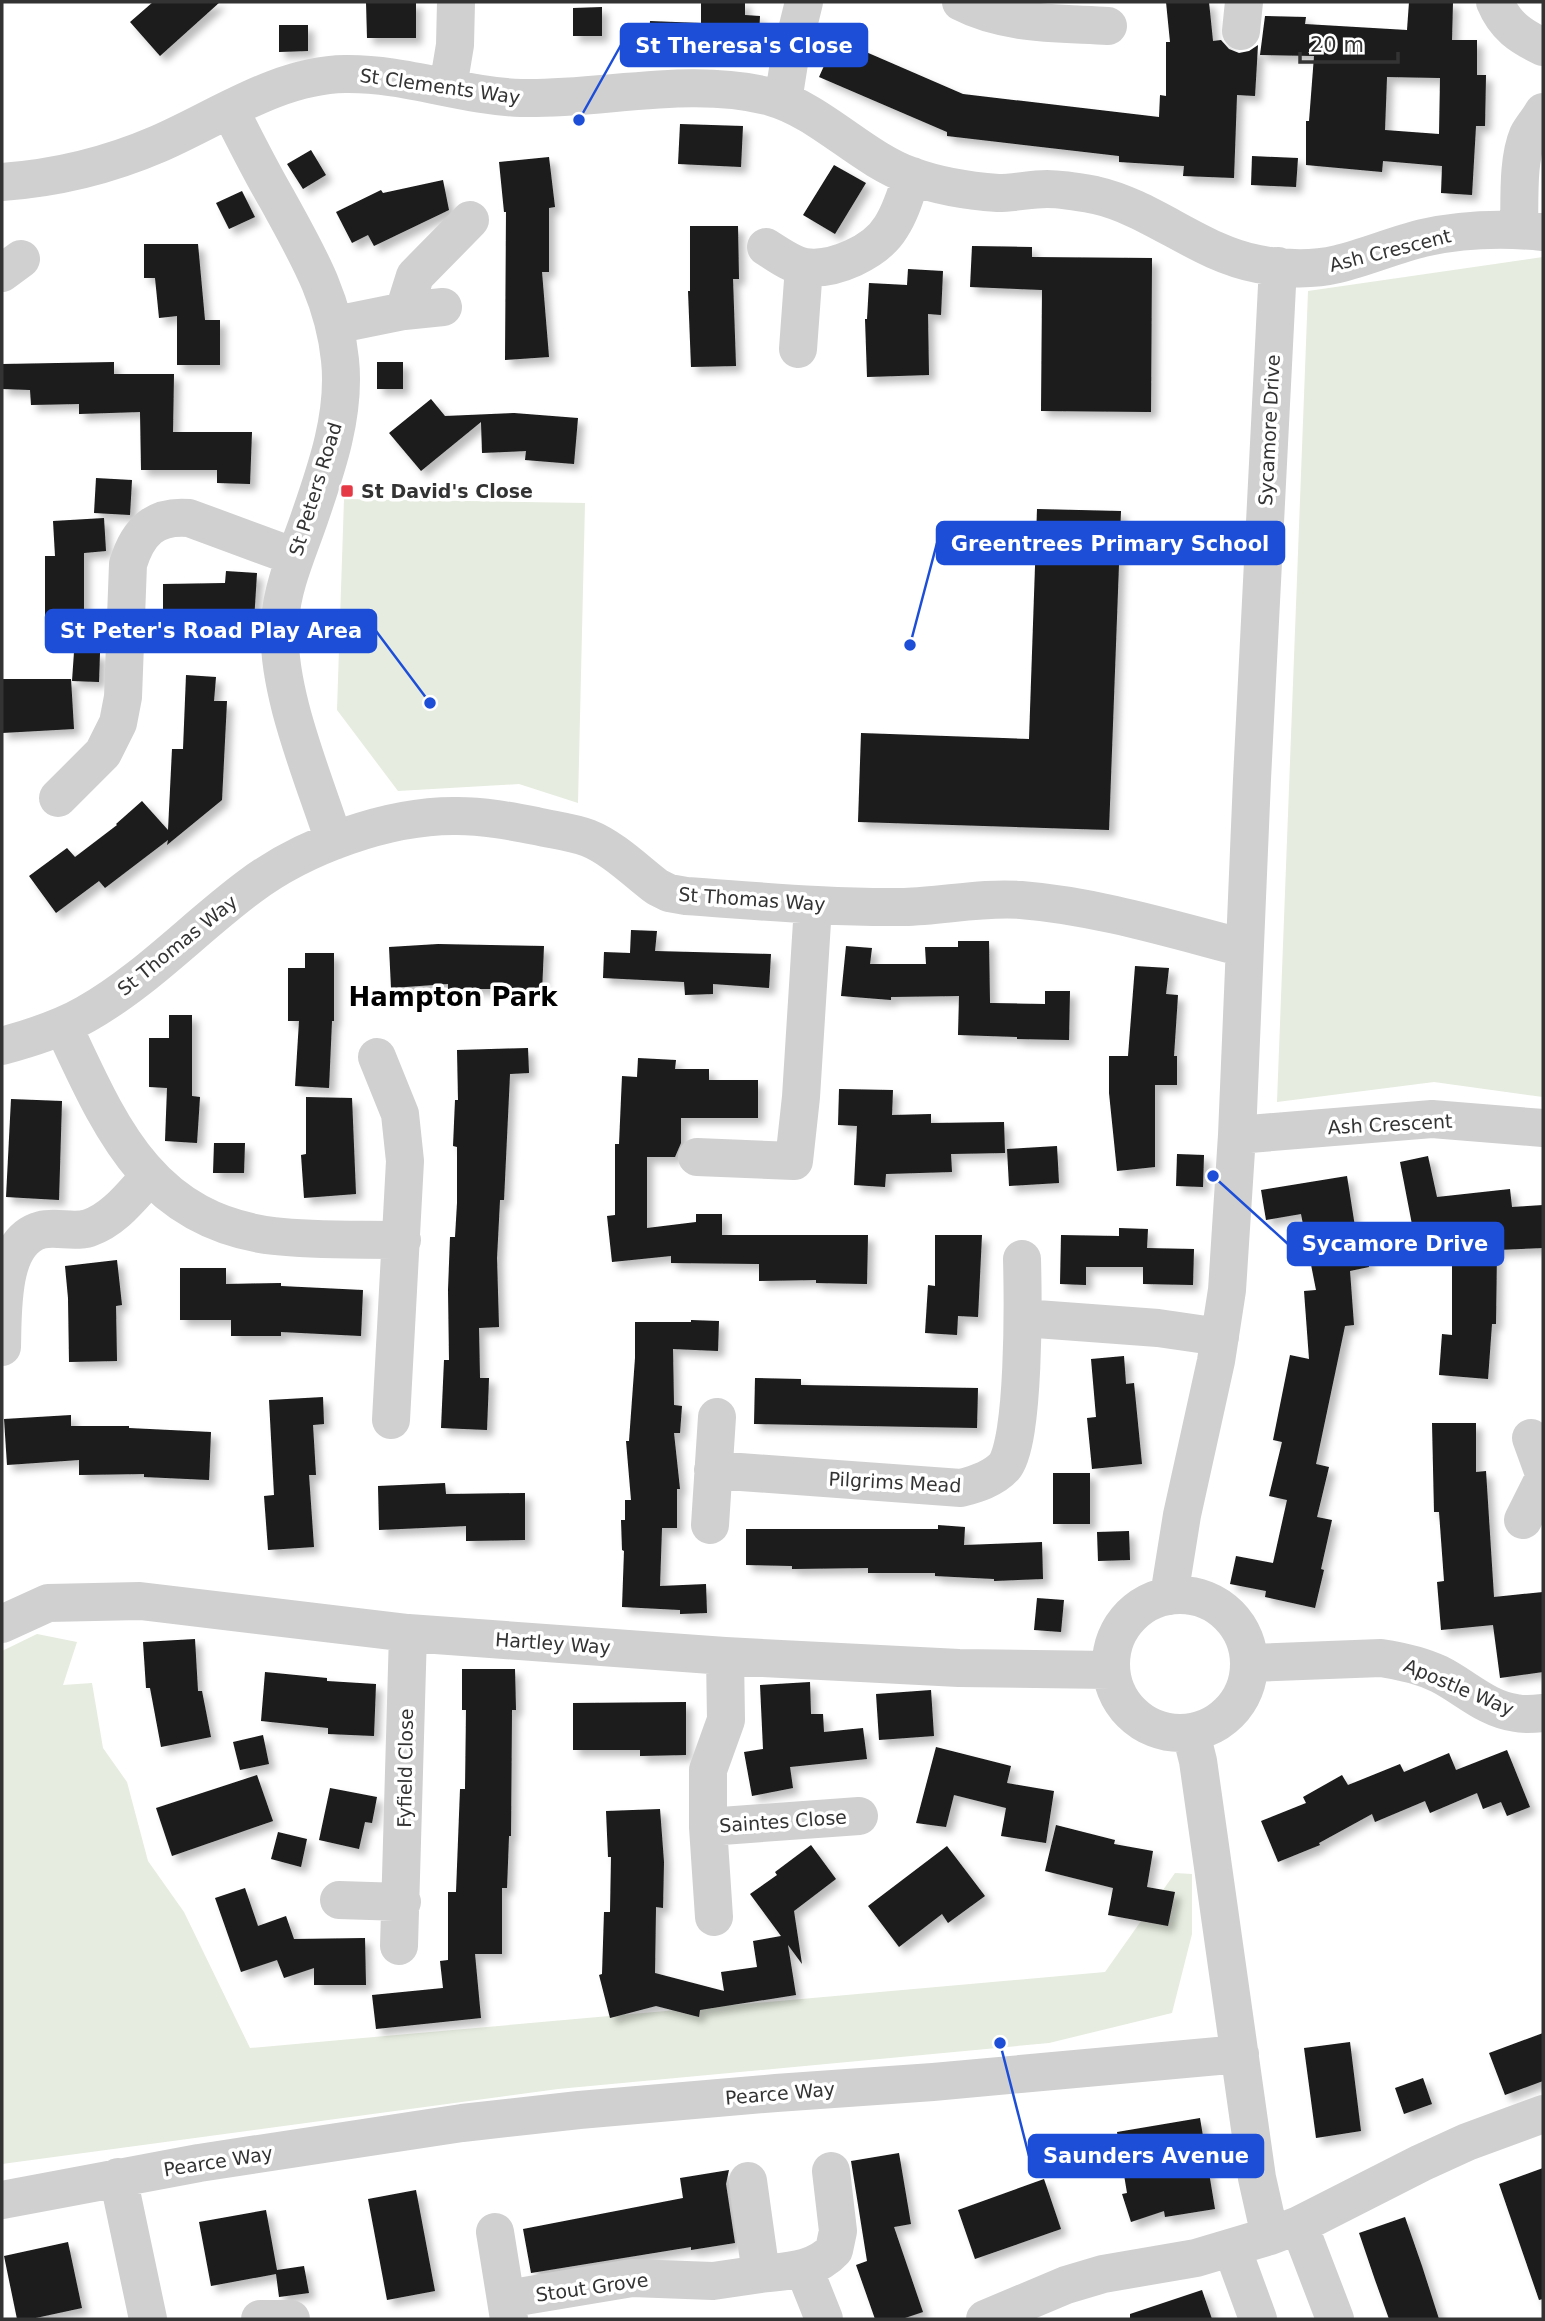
<svg xmlns="http://www.w3.org/2000/svg" width="1545" height="2321" viewBox="0 0 1545 2321" font-family="'DejaVu Sans',sans-serif">
<style>
.green{fill:#e6ecdf}
.building{fill:#1a1a1a;fill-rule:evenodd;filter:url(#shadow)}
.lines{fill:none;stroke-linecap:round;stroke-linejoin:round}
.minor{stroke:#d0d0d0;stroke-width:38}
.poi-dot{fill:#e63946;stroke:#fff;stroke-width:2.5}
.labels{text-anchor:middle;stroke-width:7;stroke-linejoin:round;paint-order:stroke}
.street-label{font-size:19px;fill:#333;stroke:#fff}
.poi-label{font-size:19px;font-weight:bold;fill:#333;stroke:#fff;text-anchor:start}
.district-label{font-size:26px;font-weight:bold;fill:#000;stroke:#fff}
.leader{fill:none;stroke:#1d4ed8;stroke-width:2.5}
.callout-dot{fill:#1d4ed8;stroke:#fff;stroke-width:2.5}
.callout{fill:#1d4ed8;stroke:#1d4ed8;stroke-width:2.5}
.callout-label{font-size:21px;text-anchor:middle;font-weight:bold;fill:#fff}
</style>
<defs>
<filter id="shadow"><feDropShadow dx="6" dy="6" stdDeviation="3.5" flood-color="#0004"/></filter>
</defs>
<rect width="100%" height="100%" fill="#fff"/>
<path class="green" d="M1543,257v840l-109,-15 -157,20 31,-811z
M344,499l241,4 -7,300 -59,-19 -121,7 -61,-81z
M37,1634l40,8 -14,43 29,-2 11,65 24,34 21,79 36,51 66,136 855,-76 70,-99 17,1v60l-20,79 -123,30 -491,46 -556,75v-513z"/>
<path class="building" d="M153,2h67l-60,54 -30,-34z
M366,2h50v36h-49z
M701,2h44v13l15,1 -2,37 -110,-2 2,-30 51,2z
M1166,2h43l4,39 8,-1 8,9 10,4 10,-2 9,-6 -3,51 -18,-1 -3,83 -51,-2 1,-10 -65,-4v-6l-172,-20v-4l-128,-55 17,-38 127,55 196,23 1,-22 6,1v-54h4z
M1409,2h44l-1,38h25v35h9l-1,51h-9l-4,69 -31,-2 1,-27 -59,-5 -1,11 -76,-7v-44h3l5,-65 -54,-1 5,-39 41,1 -1,7 102,6zM1387,77l53,1 -1,56 -54,-4z
M602,7v29h-29v-28z
M279,25h29v26l-29,1z
M680,124l63,2 -2,41 -63,-3z
M311,150l15,25 -23,14 -16,-25z
M1252,156l46,2 -2,29 -45,-2z
M549,157l6,50 -6,1v64h-7l7,85 -44,3 1,-148h-2l-5,-50z
M834,165l32,18 -31,51 -32,-19z
M443,180l6,30 -75,36 -6,-11 -16,8 -16,-31 45,-22 2,3z
M242,191l13,26 -26,12 -13,-26z
M690,226h48l1,53h-6l3,87 -45,1 -3,-76h2z
M144,244h54l7,76h15v45h-43v-49l-18,2 -4,-40h-11z
M972,246l60,1v10l120,1 -1,154 -110,-1 1,-121 -72,-3z
M908,269l35,2 -2,44 -13,-1 1,61 -62,2 -2,-58h2l2,-36 38,2z
M114,362v12h60l-1,58h79l-2,52 -33,-1v-13h-76l-1,-58 -61,2v-10l-48,1 -1,-15 -28,-1v-25z
M377,362h26v27h-26z
M431,399l14,17 69,-3 64,5 -4,46 -49,-4 1,-9 -44,2 -1,-31 -60,49 -32,-38z
M96,478l36,2 -2,35 -36,-2z
M1037,509l84,2 -12,319 -251,-8 3,-89 168,6z
M104,518l2,33 -22,2v76l-39,-1v-72h10l-2,-35z
M226,571l31,2 -3,48 -54,-3 -1,4 -36,1v-39l62,-1z
M74,652l26,1 -1,29 -27,-1z
M186,675l30,2 -2,24h13l-5,99 -55,45 1,-5 -63,48 -6,-7 -43,32 -27,-37 38,-28 8,9 42,-32 -1,-1 26,-23 26,29 4,-81h11z
M2,679h69l3,50 -72,4z
M631,930l26,1 -2,20 116,3 -2,34 -56,-4v10l-28,1 -1,-13 -81,-4 1,-26 26,1z
M958,941h31l1,62 55,1v-13h25l-1,49 -52,-1v-2l-59,-2 1,-39 -68,1v3l-50,-4 5,-50 26,2 -2,16h56l-1,-17h33z
M438,944l106,2 -2,46 -40,-3h-54v-5l-57,4 -2,-41z
M305,953h29v68h-2l-3,67 -34,-2 4,-65h-11v-53h17z
M1135,966l34,2 -3,26 12,1 -4,61h3v29h-22v82l-38,4 -8,-78v-37h19z
M169,1015h23v81l8,1 -3,46 -32,-2 2,-53 -18,-1v-49h20z
M528,1048l1,25 -19,1 -6,126h-4l-3,58 2,69 -20,1 1,50h9l-2,52 -46,-2 3,-68h5l-1,-70 2,-53h5l2,-34v-56l-4,-1 2,-46h3l-1,-50z
M638,1058l38,2 -1,9h34v11h49v38h-77v25l-6,14h-28v71l49,-6v-8h26v21h146l-1,49 -51,-1v-3l-57,1v-17l-88,-1v-7l-59,6 -5,-46 8,-1v-71h4l3,-68 15,1z
M839,1089l54,1 -1,25 39,-1v9l73,-1 1,31 -54,1 1,18 -66,2 -1,13 -31,-2 3,-59 -19,-1z
M306,1097l46,1 4,96 -52,4 -3,-43 5,-1z
M11,1099l51,2 -3,99 -53,-3z
M214,1143h31l-1,30h-31z
M1057,1146l2,37 -50,3 -2,-37z
M1177,1154l27,1 -1,32 -27,-1z
M1428,1156l9,41 73,-8 2,18 31,-2v43l-46,2 -1,74h-4l-4,55 -49,-4 3,-41 10,1v-102l-37,7 -15,-78z
M1347,1176l9,57 7,-1 6,35 -19,4 4,54 -9,1 -29,138 13,3 -12,50 15,3 -11,49 3,1 -9,38 -50,-11 1,-6 -36,-7 6,-28 37,7 14,-63 -18,-4 13,-54 -9,-2 17,-85 19,4 -5,-68 12,-1 -15,-76 -35,6 -5,-30z
M1119,1228l29,1 -1,19 47,1 -1,36 -50,-1v-17h-57v18l-26,-1 1,-49 58,1z
M935,1235h47l-4,82 -20,-1 -1,19 -32,-2 3,-48 7,1z
M117,1260l5,45 -6,1 1,55 -48,1 -1,-64 -3,-32z
M180,1268h46v16l55,-1v3l82,4 -2,46 -80,-4v4h-50v-16h-51z
M691,1320l28,1 -1,30 -45,-2 1,56 8,1 -2,27h-6l6,56h-3v39h-15l-2,58 46,-2 1,29 -27,1v-4l-58,-3 2,-56 -2,-1 -1,-30h4v-20h6l-5,-59h3l6,-83v-36h56z
M1124,1356l2,28 8,-1 8,81 -50,5 -5,-51 9,-1 -5,-58z
M755,1378l46,1v6l177,3 -1,40 -223,-4z
M323,1397l1,27 -11,1 3,50h-7l5,72 -46,3 -4,-54 10,-1 -5,-95z
M71,1415v11h58v2l82,4 -2,48 -65,-3v-3l-65,1v-15l-72,5 -3,-46z
M1432,1423h44v49l10,-1 8,126 49,-5v80l-43,6 -7,-53 -52,5 -4,-48 7,-1 -5,-69h-5z
M1053,1473h37v51h-37z
M445,1483l1,11 79,-1v47l-59,1v-15l-87,4 -1,-44z
M938,1525l27,2 -1,18 78,-3 1,37 -49,2v-2l-59,-3v-3h-67v-5l-76,1v-3l-46,-1v-36h192z
M1129,1531l1,29 -32,1 -1,-29z
M1037,1598l27,2 -3,32 -27,-2z
M195,1639l3,52h4l9,46 -50,10 -11,-59h-4l-3,-46z
M462,1669h53l1,41h-4l-1,126h-2l-2,52h-5v66h-27l6,64 -105,11 -4,-34 71,-7 -3,-27 8,-1v-68h8l4,-103h5l1,-79h-4z
M265,1672l62,6v3l49,3 -2,52 -46,-2v-6l-67,-7z
M810,1682l1,32h12l1,18 39,-4 4,31 -77,8 3,21 -41,8 -8,-44 19,-3 -3,-64z
M931,1690l3,46 -55,4 -3,-46z
M686,1702v53l-46,1v-6h-67v-47z
M263,1735l6,29 -29,6 -7,-28z
M936,1747l75,19 -4,17 47,8 -8,52 -45,-7 5,-28 -52,-13 -8,32 -30,-4z
M1507,1750l23,57 -23,9 -6,-14 -18,7 -6,-16 -47,20 -5,-12 -50,21 -3,-8 -53,29 1,2 -42,17 -17,-41 45,-18 -3,-6 39,-22 6,10 52,-21 4,8 45,-19 7,17z
M257,1775l16,46 -101,35 -16,-48z
M330,1788l47,9 -5,26 -7,-1 -6,27 -40,-9z
M660,1809l4,53 -1,46 -7,-1 -1,66 69,18 -3,-19 36,-5 -4,-26 28,-5 -31,-42 27,-19 -2,-3 36,-27 25,34 -42,32 8,53 -14,-19 8,50 -96,15 -1,7 -43,-11 -46,12 -11,-43 3,-1 2,-62h6l1,-55h-3l-2,-46z
M1056,1825l59,15 -1,4 39,7 -6,36 28,5 -7,34 -60,-11 5,-27 -68,-17z
M278,1832l29,7 -6,28 -30,-8z
M947,1846l38,50 -37,27 -6,-9 -43,33 -31,-41z
M245,1888l13,38 28,-10 8,23 71,-1 1,47h-52v-17l-30,10 -7,-18 -36,12 -26,-74z
M1543,2033v48l-38,14 -16,-42z
M1350,2042l11,89 -45,7 -12,-90z
M1423,2078l9,26 -28,10 -9,-26z
M1200,2118l15,91 -50,8 -1,-6 -33,11 -9,-28 5,-1 -10,-61z
M899,2153l12,71 -17,3 29,85 -21,7h-27l-19,-54 11,-4 -16,-100z
M1543,2168v131l-4,1 -40,-116z
M729,2170l-3,14 9,59 -44,7v-3l-160,26 -8,-44 160,-31 -3,-20z
M1044,2179l17,50 -86,30 -17,-49z
M416,2190l19,101 -48,9 -19,-101z
M266,2210l11,60 27,-4 5,27 -30,4 -3,-23 -65,12 -12,-64z
M1405,2217l17,49 17,53h-50l-14,-39 -16,-47z
M68,2242l14,66 -51,11h-14l-13,-63z
M1202,2290l10,29h-82v-5z"/>
<g class="lines">
<path class="minor" d="M961,2c44,23 98,21 147,24
M1495,2c10,24 25,34 48,45
M1241,31l3,-29
M448,87l7,-42 1,-43
M783,101l6,-38 15,-61
M230,110c15,30 30,60 47,89 29,53 57,99 63,161 6,56 -15,113 -33,165 -11,31 -25,63 -27,96 -5,68 33,155 54,220
M2,182c55,-4 105,-16 156,-38 60,-26 120,-69 187,-70 60,-1 117,22 176,24 81,2 170,-22 250,-1 50,14 90,61 140,79 27,10 59,15 87,17 17,0 32,-4 49,-4 15,0 32,3 48,6 58,13 104,58 163,69 25,5 55,6 80,0 29,-7 56,-19 85,-26 40,-9 80,-10 120,-6
M1519,230c1,-28 -2,-69 9,-95 4,-8 11,-15 15,-23
M766,247c11,7 26,18 39,20 29,4 71,-15 86,-40 10,-15 15,-34 21,-51
M2,273l19,-14
M404,311l11,-35 55,-56
M335,325l69,-14 39,-4
M798,349l6,-82
M58,798l45,-45 15,-30 5,-26 5,-133c10,-32 26,-49 61,-46l106,39
M63,1026c47,100 85,195 211,210 42,5 86,3 128,4
M2,1046c29,-8 58,-17 84,-32 60,-34 108,-86 163,-127 54,-41 140,-72 208,-71 27,0 53,5 79,10 17,4 36,6 52,12 25,10 48,33 69,49l12,6 17,3c73,5 145,12 218,11 39,-1 78,-10 117,-7 75,6 150,29 223,48
M377,1057l23,57 5,47 -14,259
M1237,1135l195,-16 111,9
M697,1157l97,4 7,-64 12,-191
M1023,1318l135,10 62,9
M2,1347c1,-38 -2,-106 39,-117 16,-4 32,3 48,-2 26,-9 43,-33 61,-52
M1531,1438l12,33
M713,1470l248,18c15,-4 32,-9 43,-21 21,-24 19,-171 18,-208
M1523,1520l20,-40
M710,1525l7,-108
M1111 1664a69 69 0 1 1 138 0a69 69 0 1 1-138 0Z
M1169,1596l13,-81 34,-154 11,-71 10,-155 15,-356 26,-513
M2,1624l46,-21 92,-2 268,32 317,23 234,12 152,2
M1250,1663l131,-5c20,3 39,7 58,16 26,13 47,35 77,39 9,2 18,1 27,0
M1191,1733l7,28 59,417 13,58
M708,1827l151,-11
M339,1900l63,2
M714,1917l-6,-90v-57l18,-50 -1,-64
M399,1946l9,-313
M118,2177l30,142
M748,2181l13,93c26,-3 54,-3 73,-24l4,-19 -7,-60
M2,2200l197,-37 263,-40 117,-13 197,-17 157,-11 307,-28
M1299,2225l36,94
M495,2232l14,87
M1232,2248l26,71
M804,2269l20,50
M506,2299l126,-21 81,3 48,-7
M260,2319h31
M985,2319l81,-34 37,-11 93,-16 74,-22 29,-11 122,-62 46,-21 76,-28"/>
</g>
<rect class="poi-dot" x="340" y="484" width="14" height="14" rx="3.5"/>
<g class="labels">
<g class="street-label">
<text transform="translate(440 86) rotate(8)" y="7">St Clements Way</text>
<text transform="translate(1390 250) rotate(-14)" y="7">Ash Crescent</text>
<text transform="translate(1269 430) rotate(-87)" y="7">Sycamore Drive</text>
<text transform="translate(315 489) rotate(-73)" y="7">St Peters Road</text>
<text transform="translate(752 899) rotate(4)" y="7">St Thomas Way</text>
<text transform="translate(177 945) rotate(-39)" y="7">St Thomas Way</text>
<text transform="translate(1390 1124) rotate(-3)" y="7">Ash Crescent</text>
<text transform="translate(895 1482) rotate(3)" y="7">Pilgrims Mead</text>
<text transform="translate(553 1643) rotate(4)" y="7">Hartley Way</text>
<text transform="translate(1459 1687) rotate(23)" y="7">Apostle Way</text>
<text transform="translate(405 1768) rotate(-89)" y="7">Fyfield Close</text>
<text transform="translate(783 1821) rotate(-4)" y="7">Saintes Close</text>
<text transform="translate(780 2093) rotate(-5)" y="7">Pearce Way</text>
<text transform="translate(218 2161) rotate(-9)" y="7">Pearce Way</text>
<text transform="translate(592 2287) rotate(-8)" y="7">Stout Grove</text>
</g>
<g class="poi-label">
<text x="361" y="498">St David's Close</text>
</g>
<g class="district-label">
<text x="453" y="1006">Hampton Park</text>
</g>
</g>
<path class="leader" d="M579 120L621 45M910 645L937 543M430 703L376 631M1213 1176L1288 1244M1000 2043L1029 2156"/>
<g class="callout-dot">
<circle cx="579" cy="120" r="7"/>
<circle cx="910" cy="645" r="7"/>
<circle cx="430" cy="703" r="7"/>
<circle cx="1213" cy="1176" r="7"/>
<circle cx="1000" cy="2043" r="7"/>
</g>
<g class="callout">
<rect x="621" y="24" width="246" height="42" rx="7"/>
<rect x="937" y="522" width="347" height="42" rx="7"/>
<rect x="46" y="610" width="330" height="42" rx="7"/>
<rect x="1288" y="1223" width="215" height="42" rx="7"/>
<rect x="1029" y="2135" width="234" height="42" rx="7"/>
</g>
<g class="callout-label">
<text x="744" y="53">St Theresa's Close</text>
<text x="1110" y="551">Greentrees Primary School</text>
<text x="211" y="638">St Peter's Road Play Area</text>
<text x="1395" y="1251">Sycamore Drive</text>
<text x="1146" y="2163">Saunders Avenue</text>
</g>
<rect width="1545" height="2321" fill="none" stroke="#333333" stroke-width="7"/>
<path d="M1300 52v10h98v-10" fill="none" stroke="#333333" stroke-width="3.5"/>
<text x="1310" y="52" font-size="21" fill="#333333" stroke="#ffffff" stroke-width="5" paint-order="stroke">20 m</text>
</svg>
